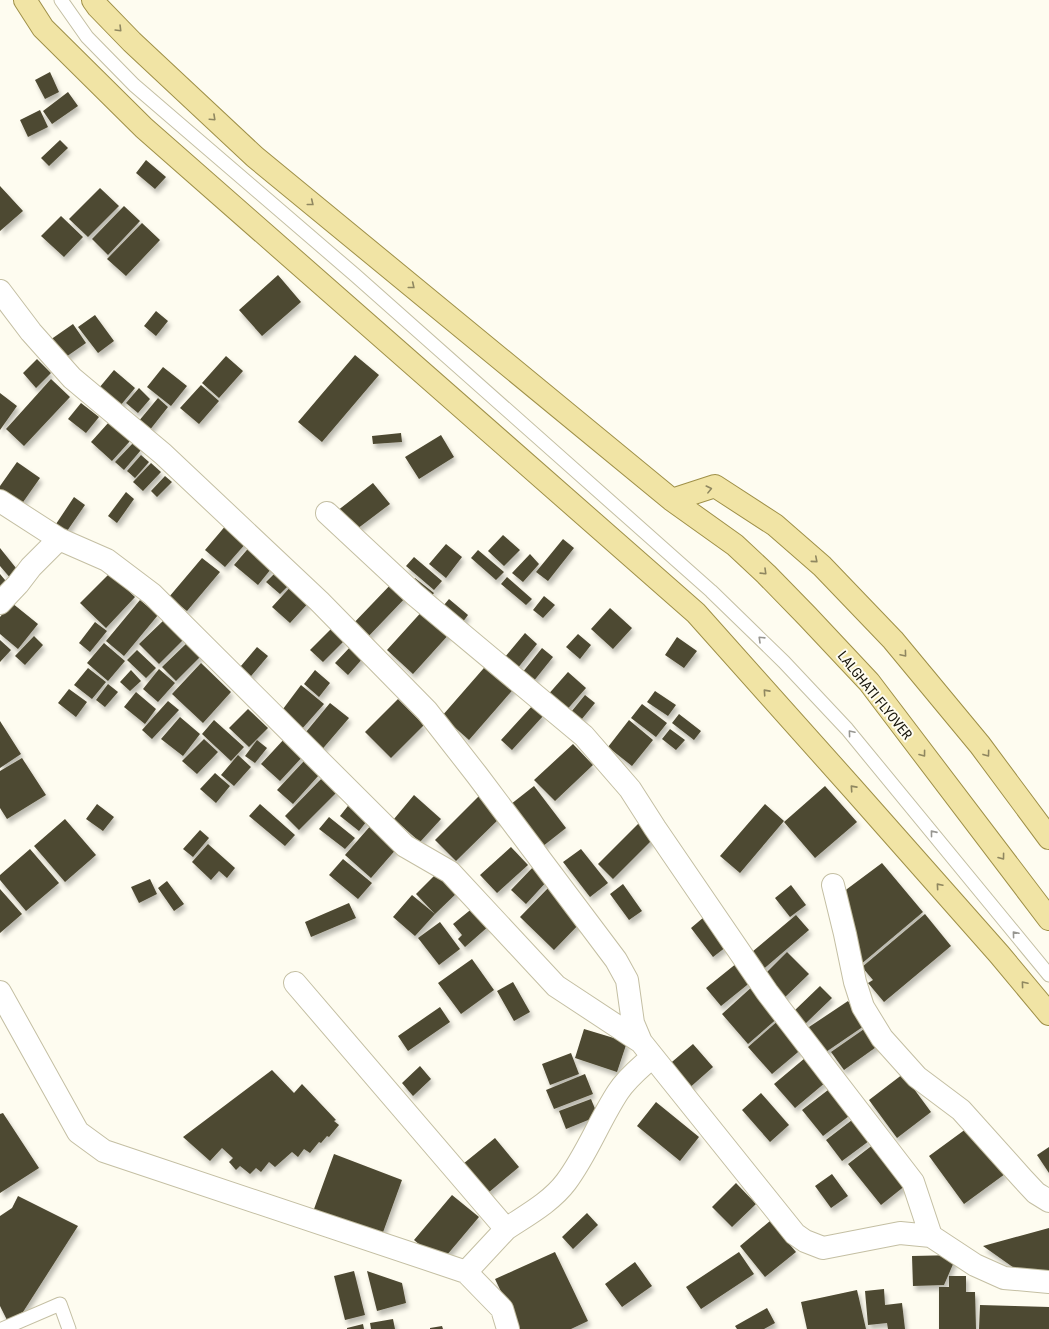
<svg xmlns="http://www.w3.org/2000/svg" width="1049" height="1329" viewBox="0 0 1049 1329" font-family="'Roboto Condensed',sans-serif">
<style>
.building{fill:#4e4931;filter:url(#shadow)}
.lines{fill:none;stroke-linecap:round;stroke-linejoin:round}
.lane-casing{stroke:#c4bfa3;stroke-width:15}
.street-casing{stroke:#c4bfa3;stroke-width:24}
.primary-casing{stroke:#9f9048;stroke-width:24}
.lane{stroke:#fff;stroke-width:13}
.street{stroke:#fff;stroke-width:22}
.primary{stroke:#f1e4a5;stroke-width:22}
.oneway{stroke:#8f8760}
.oneway2{stroke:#979691}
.labels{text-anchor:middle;stroke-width:4;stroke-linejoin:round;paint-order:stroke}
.street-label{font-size:14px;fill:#18160b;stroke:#fefcf0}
</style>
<defs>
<filter id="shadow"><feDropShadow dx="2.5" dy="4.5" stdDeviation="2" flood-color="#0004"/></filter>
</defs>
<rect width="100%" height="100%" fill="#fefcf0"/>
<path class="building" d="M50,72l9,20 -14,7 -10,-19z
M68,92l10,14 -26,18 -9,-13z
M40,110l8,17 -20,10 -8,-17z
M60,140l8,8 -19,18 -8,-8z
M146,160l20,17 -11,12 -19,-16z
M0,186l23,25 -23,20z
M100,188l19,18 -31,31 -19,-18z
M124,206l16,15 -32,34 -16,-16z
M61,216l22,21 -19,20 -23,-21z
M142,223l18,17 -34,36 -19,-17z
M278,275l23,27 -39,34 -23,-26z
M156,311l12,10 -12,15 -12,-10z
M95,315l19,26 -16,12 -20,-26z
M73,324l13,19 -23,16 -13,-19z
M355,355l24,20 -57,67 -24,-20z
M226,356l17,15 -24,27 -17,-15z
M37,359l14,14 -15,15 -13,-15z
M163,367l24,19 -16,20 -24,-19z
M114,370l21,18 -20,24 -21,-18z
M51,379l19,18 -46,49 -18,-17z
M201,385l18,16 -20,23 -19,-16z
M139,388l11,11 -12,14 -12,-10z
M0,393l17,13 -17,24z
M158,398l10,9 -19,24 -11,-9z
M81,403l18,14 -13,16 -18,-14z
M109,422l21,19 -18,20 -21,-19z
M401,433l1,9 -29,2 -1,-8z
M441,435l13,22 -35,22 -14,-22z
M133,443l8,7 -17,20 -9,-8z
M141,455l8,7 -14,16 -8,-7z
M17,462l23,16 -19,27 -21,-14v-5z
M151,463l10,9 -18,19 -10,-9z
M165,476l7,6 -15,15 -6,-6z
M373,483l17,21 -37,28 -16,-21z
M126,492l8,7 -17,24 -9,-7z
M74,497l11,8 -20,29 -11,-7z
M227,524l20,18 -22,25 -20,-17z
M503,535l17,15 -16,16 -16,-15z
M563,539l11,9 -26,33 -12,-9z
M252,544l23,20 -17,21 -24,-20z
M446,544l16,13 -16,21 -17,-14z
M0,548l20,25 -8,7 -12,-14z
M478,550l26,22 -8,8 -25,-22z
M530,554l9,10 -16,18 -11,-9z
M414,557l28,24 -8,9 -28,-24z
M202,558l18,14 -33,39 -18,-14z
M279,569l13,13 -12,12 -14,-12z
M110,573l25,24 -29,31 -26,-25z
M0,574l10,12 -10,9z
M507,577l25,22 -6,6 -25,-21z
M415,578l19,15 -6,8 -19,-15z
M395,580l15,13 -47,49 -14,-14z
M294,583l18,16 -22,24 -18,-16z
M544,596l11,9 -12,13 -10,-8z
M449,599l19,16 -9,12 -20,-16z
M140,600l18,15 -34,41 -18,-15z
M12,603l26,21 -20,25 -18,-15v-17z
M425,608l26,24 -38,42 -26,-24z
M610,608l22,20 -19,21 -22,-20z
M165,619l20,19 -26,26 -20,-20z
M95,622l12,9 -17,21 -11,-9z
M332,628l12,13 -21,21 -13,-12z
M525,633l12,11 -24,30 -13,-11z
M578,634l13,11 -11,14 -14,-12z
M34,636l9,9 -18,20 -10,-9z
M677,637l20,14 -13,17 -19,-13z
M0,640l11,10 -11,12z
M188,642l13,14 -25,25 -14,-14z
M104,643l21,18 -17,20 -21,-18z
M351,646l13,11 -16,18 -13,-12z
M257,647l11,9 -22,26 -11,-9z
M542,648l11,9 -20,25 -11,-9z
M137,650l19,18 -10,10 -19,-18z
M490,661l27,24 -48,55 -27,-24z
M201,663l30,29 -28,31 -31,-29z
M88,668l18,14 -14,17 -18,-14z
M159,669l16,14 -17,19 -15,-13z
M131,670l10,11 -11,10 -10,-9z
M315,670l15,13 -11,14 -15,-13z
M568,672l18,16 -22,25 -18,-16z
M108,684l10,8 -13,15 -9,-7z
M301,685l23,19 -23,26 -21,-17z
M69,689l18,13 -11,15 -18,-14z
M655,691l21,14 -8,11 -21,-14z
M136,692l20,17 -11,15 -21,-17z
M585,695l10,8 -18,22 -10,-8z
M398,699l26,26 -33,33 -26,-26z
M168,701l11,9 -27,29 -10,-9z
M330,703l19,15 -30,35 -18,-15z
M642,704l25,19 -11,14 -25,-19z
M533,705l11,10 -32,35 -11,-10z
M248,709l20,19 -19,19 -20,-19z
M679,714l22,17 -7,9 -22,-17z
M180,717l20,17 -17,22 -22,-17z
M214,720l30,27 -13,14 -29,-27z
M629,720l24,20 -21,26 -24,-19z
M0,721l21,33 -21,14z
M670,729l15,11 -9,10 -14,-11z
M286,737l19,17 -25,27 -19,-17z
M204,739l14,13 -21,22 -15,-13z
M257,740l10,8 -12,15 -10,-7z
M573,744l20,21 -38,36 -21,-21z
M238,755l13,12 -17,19 -13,-11z
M22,758l24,37 -39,24 -7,-11v-37z
M304,761l15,14 -26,29 -16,-14z
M215,773l15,13 -14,17 -16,-14z
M324,776l14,15 -39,39 -14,-14z
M534,786l32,42 -28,22 -32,-42z
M825,786l32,36 -42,36 -31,-36z
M483,792l22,21 -49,48 -21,-21z
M414,795l27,24 -21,23 -26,-23z
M351,802l19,15 -11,14 -19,-15z
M97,804l17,13 -11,14 -17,-12z
M260,804l35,31 -10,11 -36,-30z
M765,804l19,17 -44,52 -20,-17z
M329,817l26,21 -10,11 -26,-20z
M65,819l31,36 -31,27 -31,-36z
M641,821l15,15 -43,43 -15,-15z
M372,824l26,23 -27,31 -26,-23z
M200,830l9,8 -16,19 -10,-8z
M208,844l27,24 -8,10 -8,-7 -8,9 -19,-18z
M511,847l17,18 -31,28 -17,-18z
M30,849l29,34 -33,28 -26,-31v-5z
M581,849l27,34 -18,14 -27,-35z
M343,859l29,24 -14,16 -29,-24z
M882,863l41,49 -63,53 -17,-73z
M535,865l14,14 -23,25 -15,-14z
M440,870l20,20 -25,24 -19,-20z
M150,879l7,15 -18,9 -8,-16z
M167,881l17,23 -10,7 -16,-23z
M623,884l19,27 -13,9 -19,-26z
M791,885l15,20 -16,12 -15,-19z
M550,886l34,33 -30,31 -34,-33z
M0,889l22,25 -22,19z
M412,895l23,19 -20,22 -22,-19z
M349,903l7,15 -45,19 -6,-15z
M474,907l16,18 -25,22 -7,-8 4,-4 -9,-11z
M925,914l26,32 -67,56 -16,-19 5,-3 -11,-13z
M796,915l13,15 -49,42 -14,-15z
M704,917l22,30 -13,10 -22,-29z
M440,922l20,27 -21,16 -21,-27z
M787,952l22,22 -28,27 -21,-22z
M472,959l22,31 -33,24 -23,-31z
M737,963l15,18 -31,25 -15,-18z
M513,982l17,30 -16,9 -17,-30z
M754,985l26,31 -32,28 -26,-30z
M820,986l12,12 -27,26 -11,-13z
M848,1001l16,25 -41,28 -17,-25z
M440,1007l10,15 -42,29 -10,-15z
M780,1019l24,28 -32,27 -24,-27z
M867,1027l12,18 -35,25 -13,-18z
M584,1029l43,13 -10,30 -42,-14z
M693,1044l20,23 -26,23 -21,-23z
M571,1053l8,21 -29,11 -8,-21z
M805,1058l21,24 -31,26 -21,-24z
M420,1066l11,13 -18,17 -11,-13z
M272,1070l22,23 8,-9 34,36 -2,1 5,4 -10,12 -2,-1 -6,7 -2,-1 -9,11 -6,-4 -6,8 -6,-5 -17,15 -6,-5 -8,10 -5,-4 -6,6 -10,-8 -4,4 -7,-8 4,-4 -11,-10 -12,13 -27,-24z
M585,1074l8,20 -39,15 -8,-19z
M903,1074l28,38 -34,26 -28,-38z
M828,1090l21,26 -26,20 -21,-26z
M761,1093l28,32 -19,17 -28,-32z
M591,1099l7,17 -32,13 -7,-18z
M656,1102l43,35 -19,24 -43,-35z
M3,1113l36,55 -39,25v-79z
M852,1120l17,21 -27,20 -16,-21z
M970,1126l35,48 -41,30 -35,-48z
M495,1138l24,29 -37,31 -24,-30z
M874,1144l32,41 -25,20 -33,-41z
M1049,1147v26l-12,-18z
M334,1154l68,26 -20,55 -68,-26z
M832,1174l16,22 -17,12 -16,-22z
M736,1183l20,21 -24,23 -20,-20z
M452,1195l27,22 -38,45 -27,-22z
M18,1196l60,30 -55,86 -16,8 -7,-14v-90l12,-8z
M587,1213l11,12 -25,24 -11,-12z
M770,1221l26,31 -31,25 -25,-31z
M1049,1228v46l-22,3 -44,-31z
M555,1252l33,69 -17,8h-52l-24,-50z
M739,1252l15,22 -53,35 -15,-22z
M957,1255l-13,30 -31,1 -1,-30z
M635,1262l17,24 -30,21 -17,-23z
M354,1271l11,44 -20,5 -11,-44z
M367,1271l35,12 4,20 -29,8z
M949,1276h17v16h9l1,37h-37v-42h10z
M884,1289l1,16 17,-2 3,26h-17l-1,-6 -19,2 -3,-34z
M857,1290l9,39h-59l-6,-27z
M980,1305l69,2v22h-70z
M767,1308l8,15 -11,6h-27l-2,-3z
M393,1319l2,10h-24l-1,-6z
M363,1324l1,5h-17v-1z
M442,1326l1,3h-13v-1z"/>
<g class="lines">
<g class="lane-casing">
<path id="lane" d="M61,0l26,37 47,48 221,190 356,316 73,71 63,67 202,246
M2,1329l58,-25 9,25"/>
</g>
<g class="street-casing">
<path id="street" d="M0,291l31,41 41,46 91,76 156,147 108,110 50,64 139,185 11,20 6,43 8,19 154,192 10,7 18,7 77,-15 31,3 44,29 29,13 45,4
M0,501l59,38 48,21 45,34 253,252 45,26 106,114 85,56
M327,513l88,82 169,141 46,53 25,39 112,164 146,190 18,54
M0,603l18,-19 13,-17 28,-28
M833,885l12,49 10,48 8,25 19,31 35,39 44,33 61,68 14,15 13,8
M295,983l211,246 -40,43
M0,992l78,140 26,19 362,121 36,37 6,20
M506,1229c21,-14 45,-27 60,-47 21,-28 33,-61 52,-90 9,-14 22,-24 34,-35"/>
</g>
<g class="primary-casing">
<path id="primary" d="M25,0l18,28 101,100 552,485 158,177 145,164 50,60
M93,0l5,7 34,35 123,115 417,343 63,45 31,29 41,42 62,66 180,237
M672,500l43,-14 60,39 47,41 71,74 87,105 69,93"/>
</g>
<use href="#lane" class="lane"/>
<use href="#street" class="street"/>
<use href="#primary" class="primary"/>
</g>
<defs><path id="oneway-chevron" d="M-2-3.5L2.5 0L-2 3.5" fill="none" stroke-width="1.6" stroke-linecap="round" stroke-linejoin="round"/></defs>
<g class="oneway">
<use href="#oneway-chevron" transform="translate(119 29) rotate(45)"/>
<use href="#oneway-chevron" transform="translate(213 118) rotate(43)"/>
<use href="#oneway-chevron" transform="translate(311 203) rotate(39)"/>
<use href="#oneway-chevron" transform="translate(412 286) rotate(39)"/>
<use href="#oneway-chevron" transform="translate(709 489) rotate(-14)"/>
<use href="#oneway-chevron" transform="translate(815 560) rotate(41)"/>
<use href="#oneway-chevron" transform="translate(764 572) rotate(44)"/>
<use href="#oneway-chevron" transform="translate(904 654) rotate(50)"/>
<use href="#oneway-chevron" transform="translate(766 692) rotate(-132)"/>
<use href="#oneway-chevron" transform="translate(923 754) rotate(53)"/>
<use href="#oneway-chevron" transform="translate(987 754) rotate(54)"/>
<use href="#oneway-chevron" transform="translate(853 788) rotate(-132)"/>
<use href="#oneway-chevron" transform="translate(1002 857) rotate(53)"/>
<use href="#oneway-chevron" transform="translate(939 886) rotate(-131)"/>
<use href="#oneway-chevron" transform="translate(1024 984) rotate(-130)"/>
</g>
<g class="oneway2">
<use href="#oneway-chevron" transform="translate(761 639) rotate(-136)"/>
<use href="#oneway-chevron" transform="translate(851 733) rotate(-130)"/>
<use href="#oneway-chevron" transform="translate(933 833) rotate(-129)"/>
<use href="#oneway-chevron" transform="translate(1015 934) rotate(-130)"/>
</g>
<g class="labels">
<g class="street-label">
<text transform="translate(875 695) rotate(51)" y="5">LALGHATI FLYOVER</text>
</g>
</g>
</svg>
